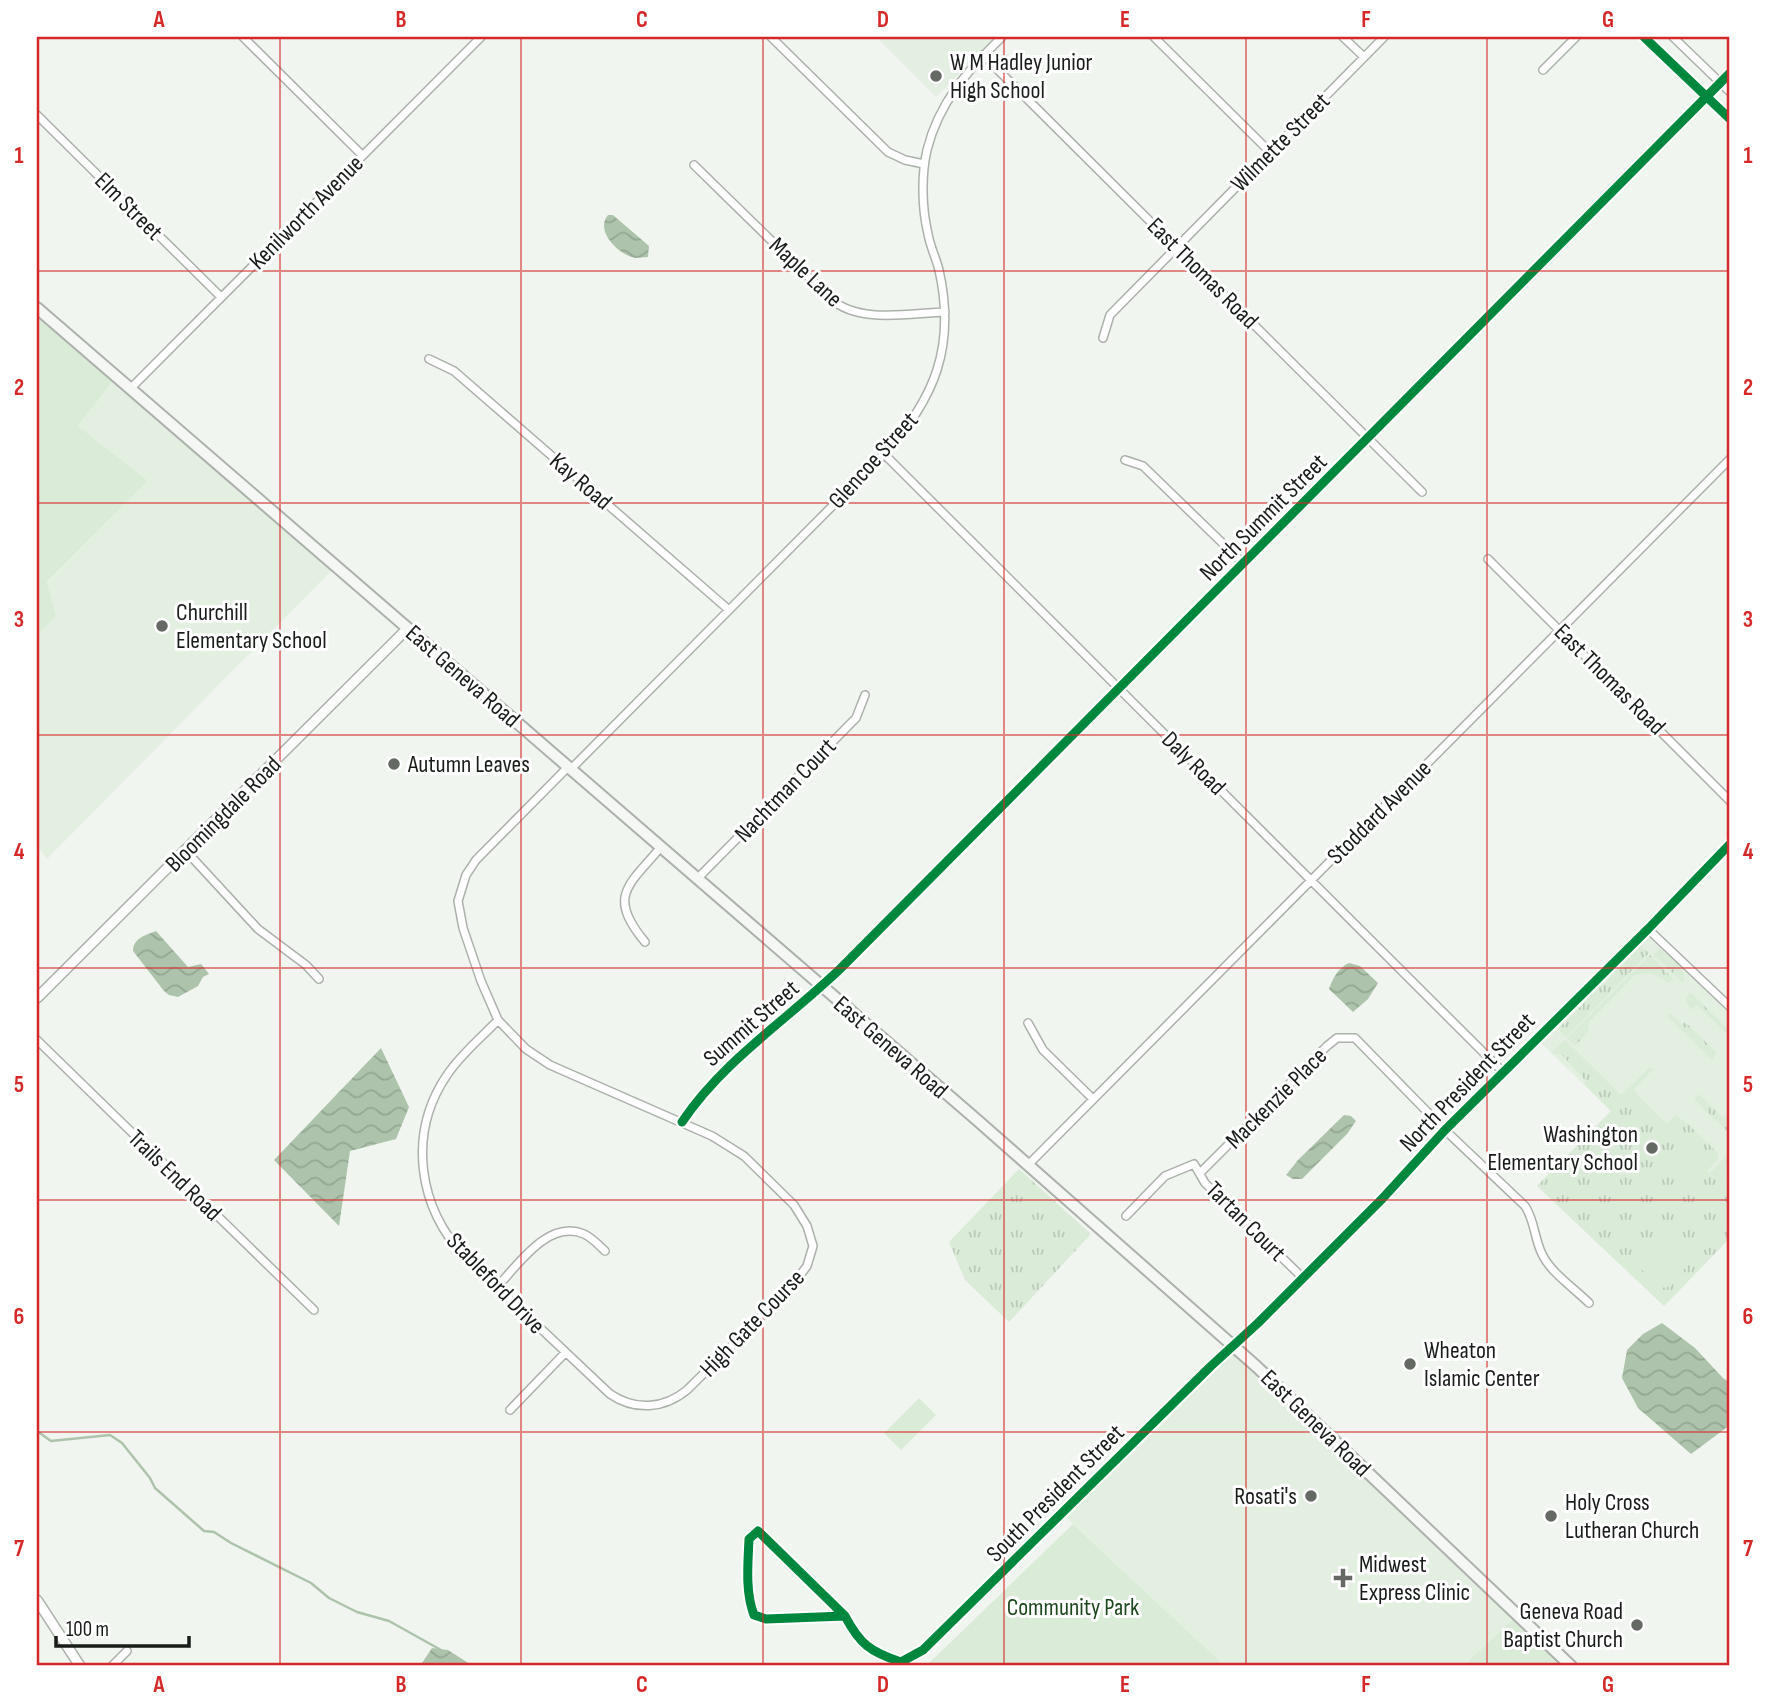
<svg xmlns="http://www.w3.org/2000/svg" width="1767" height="1703" viewBox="0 0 1767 1703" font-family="'Sofia Sans Condensed',sans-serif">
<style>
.built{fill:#e2efe1}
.grass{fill:url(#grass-tufts)}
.park{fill:#daebd8}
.water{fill:url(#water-waves)}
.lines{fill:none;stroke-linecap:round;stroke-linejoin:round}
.stream{stroke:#adc3ab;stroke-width:2.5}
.minor-casing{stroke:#acb1ab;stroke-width:10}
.tertiary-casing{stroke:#acb1ab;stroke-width:12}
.secondary-casing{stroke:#acb1ab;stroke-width:14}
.minor{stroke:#fdfefd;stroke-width:7}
.tertiary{stroke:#fdfefd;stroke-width:9}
.secondary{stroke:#f4f7f4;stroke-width:10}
.cycleway-casing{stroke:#fff;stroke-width:13}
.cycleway{stroke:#00873e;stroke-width:9}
.grid{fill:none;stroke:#d62828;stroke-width:2;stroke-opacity:0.55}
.poi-dot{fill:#646964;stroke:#fff;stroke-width:2.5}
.labels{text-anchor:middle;stroke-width:6;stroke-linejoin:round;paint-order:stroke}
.poi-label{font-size:24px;fill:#191d19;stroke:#fff;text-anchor:start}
.street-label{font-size:24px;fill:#191d19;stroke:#fff}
.park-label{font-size:24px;fill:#1d471c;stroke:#fff}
.neatline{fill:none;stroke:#d62828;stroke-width:2.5}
.grid-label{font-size:23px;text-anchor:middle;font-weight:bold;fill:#d62828}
</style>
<defs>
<pattern id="grass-tufts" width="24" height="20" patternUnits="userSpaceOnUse" patternTransform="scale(1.75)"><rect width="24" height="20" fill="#daebd8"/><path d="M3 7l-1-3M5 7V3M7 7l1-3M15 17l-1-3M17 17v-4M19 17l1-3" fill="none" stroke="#bac9b9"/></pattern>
<pattern id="water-waves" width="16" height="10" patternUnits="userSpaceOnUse" patternTransform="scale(1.75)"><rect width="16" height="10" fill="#adc3ab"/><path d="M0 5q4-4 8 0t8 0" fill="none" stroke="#94a793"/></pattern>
</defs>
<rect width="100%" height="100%" fill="#f0f6ef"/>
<path class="built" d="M876,37h120l-60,60z
M112,382l220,188 -285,289 -10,-13v-210l19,-20 -9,-33 101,-102 -70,-55z
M1647,935l83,79v224l-66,68 -127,-120 74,-75 -72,-70z
M1231,1352l283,265 -51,49h-238l-160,-150z"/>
<path class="grass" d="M1641,946l8,7 -83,84 -8,-8z
M1660,948c11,10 28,20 23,35l-29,-28z
M1650,955l23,24 -5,4c-11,-9 -20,-13 -34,-7l-46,47 1,8 -14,15 -8,-8z
M1690,992l40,39v6l-33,-32 -7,5 -4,-10z
M1670,1013l12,12 3,-3 31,30 -4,8 -45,-44z
M1565,1040l56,55 29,-28 3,2 -20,21 34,34 8,-9 13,9 30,29v6l-11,12 23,23v44l-66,68 -127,-120 74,-75 -27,-27 2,-3 -24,-26 -11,-2z
M1699,1094l24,24 7,-7v23l-36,-35z
M1019,1169l72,65 -82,88 -44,-42 -16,-38z"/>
<path class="park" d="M37,315l75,67 -34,44 70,55 -101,101 9,34 -19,20z
M1692,1140c17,20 19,23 4,46l-9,-1 -20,-24 12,-14z
M1730,1152v42l-20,-21z
M1672,1238l22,20 -26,29 -8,1 -30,-30 17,-16z
M919,1398l17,17 -35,35 -17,-17z
M1073,1524l152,142h-299z
M1517,1615l54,51h-108z"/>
<path class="water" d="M608,215h5l36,31 -1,11c-4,0 -8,1 -12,1 -16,-2 -42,-27 -28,-43z
M156,931l32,36 13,-3 8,10 -6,3 -5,9 -20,11 -9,-2 -5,-4 -31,-40c0,-13 13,-16 23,-20z
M1349,963l11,3 18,17 -10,16 -15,13 -24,-23c4,-11 9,-21 20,-26z
M381,1048l28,59 -13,32 -46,12 -11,75 -65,-66z
M1344,1115l7,1 5,5 -9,13 -45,45h-9l-7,-4 12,-15z
M1662,1323l33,25 28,30 7,5v42l-39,29 -53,-46 -16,-30 5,-28 16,-16z
M432,1648l16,2 25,16h-53z"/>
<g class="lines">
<path class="stream" d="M37,1431l14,10 59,-6 12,8 28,35 5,10 49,43 10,1 17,11 80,40 18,15 28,14 32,9 52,29"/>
<g class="minor-casing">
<path id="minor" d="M243,37l119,118
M771,37l117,115 17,8 19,4
M1154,37l116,115
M1343,37l21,20
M1644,37l86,82
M1673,37l57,55
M983,55l439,437
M1543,70l33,-33
M37,115l184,182
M694,165l137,134c28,25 78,14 114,13
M1103,338l7,-23 274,-278
M429,359l25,12 275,239
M131,388l350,-351
M884,454l619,618
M1125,460l18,6 101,98
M1488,559l242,242
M571,769l313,-315c51,-55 72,-108 55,-184 -3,-12 -9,-24 -11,-36 -6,-25 -7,-58 -1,-84 12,-48 41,-80 75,-113
M186,851l72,78 48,36 13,14
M697,879l159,-161 9,-23
M1648,929l82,78
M645,942c-38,-46 -17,-56 16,-95
M498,1020c-17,18 -37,34 -51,55 -40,59 -29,133 19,183l144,136c25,17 54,15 77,-4l105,-104 15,-20 6,-20 -6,-20 -13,-21 -50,-49 -32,-20 -162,-71 -24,-16 -28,-29 -17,-39 -18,-53 -5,-27 8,-26 10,-15 92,-93
M1028,1023l15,27 50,49
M37,1040l277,270
M682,1122c42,-62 105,-102 159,-154l889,-895
M1028,1165l702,-706
M1200,1173l127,-127 10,-8h18l90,92 80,76c10,15 9,32 17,48 9,19 32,34 47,49
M1126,1216l39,-40 29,-12 11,19 98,95
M497,1287c21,-22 51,-68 87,-53 7,3 15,11 21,17
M510,1410l55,-57
M845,1616l-87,-85 -9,8c-1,24 -4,53 5,76l12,4 79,-3c15,28 25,36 56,46l22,-12 288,-284 47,-43 124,-124 63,-69 203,-201 82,-85
M112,1666l15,-15"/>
</g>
<g class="tertiary-casing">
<path id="tertiary" d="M37,998l370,-369
M37,1600l43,66"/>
</g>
<g class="secondary-casing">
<path id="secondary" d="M37,308l940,812 280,247 314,299"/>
</g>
<use href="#minor" class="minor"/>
<use href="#tertiary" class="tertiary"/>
<use href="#secondary" class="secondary"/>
<g class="cycleway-casing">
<path id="cycleway" d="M1644,37l86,82
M682,1122c42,-62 105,-102 159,-154l889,-895
M845,1616l-87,-85 -9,8c-1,24 -4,53 5,76l12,4 79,-3c15,28 25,36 56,46l22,-12 288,-284 47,-43 124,-124 63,-69 203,-201 82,-85"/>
</g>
<use href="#cycleway" class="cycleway"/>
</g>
<path class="grid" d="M280,37v1629M521,37v1629M763,37v1629M1004,37v1629M1246,37v1629M1487,37v1629M37,271h1693M37,503h1693M37,735h1693M37,968h1693M37,1200h1693M37,1432h1693"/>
<g class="poi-dot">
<circle cx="936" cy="76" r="7"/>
<circle cx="162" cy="626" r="7"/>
<circle cx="394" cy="764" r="7"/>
<circle cx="1652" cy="1148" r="7"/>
<circle cx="1410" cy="1364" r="7"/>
<circle cx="1311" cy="1496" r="7"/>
<circle cx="1551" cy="1516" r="7"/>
<path d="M1339.5 1567.5h7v7h7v7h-7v7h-7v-7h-7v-7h7z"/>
<circle cx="1637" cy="1625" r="7"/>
</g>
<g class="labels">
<g class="poi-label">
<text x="950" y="70">W M Hadley Junior<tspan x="950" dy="28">High School</tspan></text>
<text x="176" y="620">Churchill<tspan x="176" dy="28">Elementary School</tspan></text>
<text x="408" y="772">Autumn Leaves</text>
<text x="1638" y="1142" text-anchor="end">Washington<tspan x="1638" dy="28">Elementary School</tspan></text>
<text x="1424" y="1358">Wheaton<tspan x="1424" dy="28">Islamic Center</tspan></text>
<text x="1297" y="1504" text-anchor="end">Rosati's</text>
<text x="1565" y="1510">Holy Cross<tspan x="1565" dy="28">Lutheran Church</tspan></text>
<text x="1359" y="1572">Midwest<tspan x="1359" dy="28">Express Clinic</tspan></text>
<text x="1623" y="1619" text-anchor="end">Geneva Road<tspan x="1623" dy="28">Baptist Church</tspan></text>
</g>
<g class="street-label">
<text transform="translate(1280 142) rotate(-45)" y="8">Wilmette Street</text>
<text transform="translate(129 206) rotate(45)" y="8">Elm Street</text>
<text transform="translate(306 212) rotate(-45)" y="8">Kenilworth Avenue</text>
<text transform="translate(806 272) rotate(43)" y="8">Maple Lane</text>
<text transform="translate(1203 273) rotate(45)" y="8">East Thomas Road</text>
<text transform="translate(873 460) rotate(-48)" y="8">Glencoe Street</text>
<text transform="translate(581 481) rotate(41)" y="8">Kay Road</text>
<text transform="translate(1263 517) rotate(-45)" y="8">North Summit Street</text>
<text transform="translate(463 676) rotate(41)" y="8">East Geneva Road</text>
<text transform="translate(1610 679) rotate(45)" y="8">East Thomas Road</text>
<text transform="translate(1194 763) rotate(45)" y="8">Daly Road</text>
<text transform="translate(785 790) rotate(-46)" y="8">Nachtman Court</text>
<text transform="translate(1379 812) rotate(-45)" y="8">Stoddard Avenue</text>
<text transform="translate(223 814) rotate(-45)" y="8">Bloomingdale Road</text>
<text transform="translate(751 1023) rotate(-41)" y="8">Summit Street</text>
<text transform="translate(891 1047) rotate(41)" y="8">East Geneva Road</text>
<text transform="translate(1467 1082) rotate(-46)" y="8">North President Street</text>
<text transform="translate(1276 1098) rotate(-45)" y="8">Mackenzie Place</text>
<text transform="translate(175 1175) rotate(44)" y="8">Trails End Road</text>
<text transform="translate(1246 1221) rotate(45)" y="8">Tartan Court</text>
<text transform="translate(496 1283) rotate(46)" y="8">Stableford Drive</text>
<text transform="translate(752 1323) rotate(-46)" y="8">High Gate Course</text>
<text transform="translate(1316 1423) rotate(44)" y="8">East Geneva Road</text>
<text transform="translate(1055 1493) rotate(-45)" y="8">South President Street</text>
</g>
<g class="park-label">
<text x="1073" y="1615">Community Park</text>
</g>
</g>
<rect width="1767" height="1703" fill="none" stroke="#ffffff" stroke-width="77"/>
<path d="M56 1636v10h133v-10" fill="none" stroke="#191d19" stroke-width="3.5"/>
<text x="66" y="1636" font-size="21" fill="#191d19" stroke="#ffffff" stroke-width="5" paint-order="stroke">100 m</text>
<rect x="38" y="38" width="1690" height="1626" class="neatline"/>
<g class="grid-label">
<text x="159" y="27">A</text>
<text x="401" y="27">B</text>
<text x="642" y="27">C</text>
<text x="883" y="27">D</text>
<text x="1125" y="27">E</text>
<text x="1366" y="27">F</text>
<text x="1608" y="27">G</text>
<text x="19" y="163">1</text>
<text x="1748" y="163">1</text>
<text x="19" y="395">2</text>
<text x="1748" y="395">2</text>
<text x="19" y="627">3</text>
<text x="1748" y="627">3</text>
<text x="19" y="859">4</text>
<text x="1748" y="859">4</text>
<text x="19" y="1092">5</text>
<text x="1748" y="1092">5</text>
<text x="19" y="1324">6</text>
<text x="1748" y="1324">6</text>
<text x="19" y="1556">7</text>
<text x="1748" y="1556">7</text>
<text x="159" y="1692">A</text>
<text x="401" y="1692">B</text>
<text x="642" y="1692">C</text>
<text x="883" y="1692">D</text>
<text x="1125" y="1692">E</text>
<text x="1366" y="1692">F</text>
<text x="1608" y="1692">G</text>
</g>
</svg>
